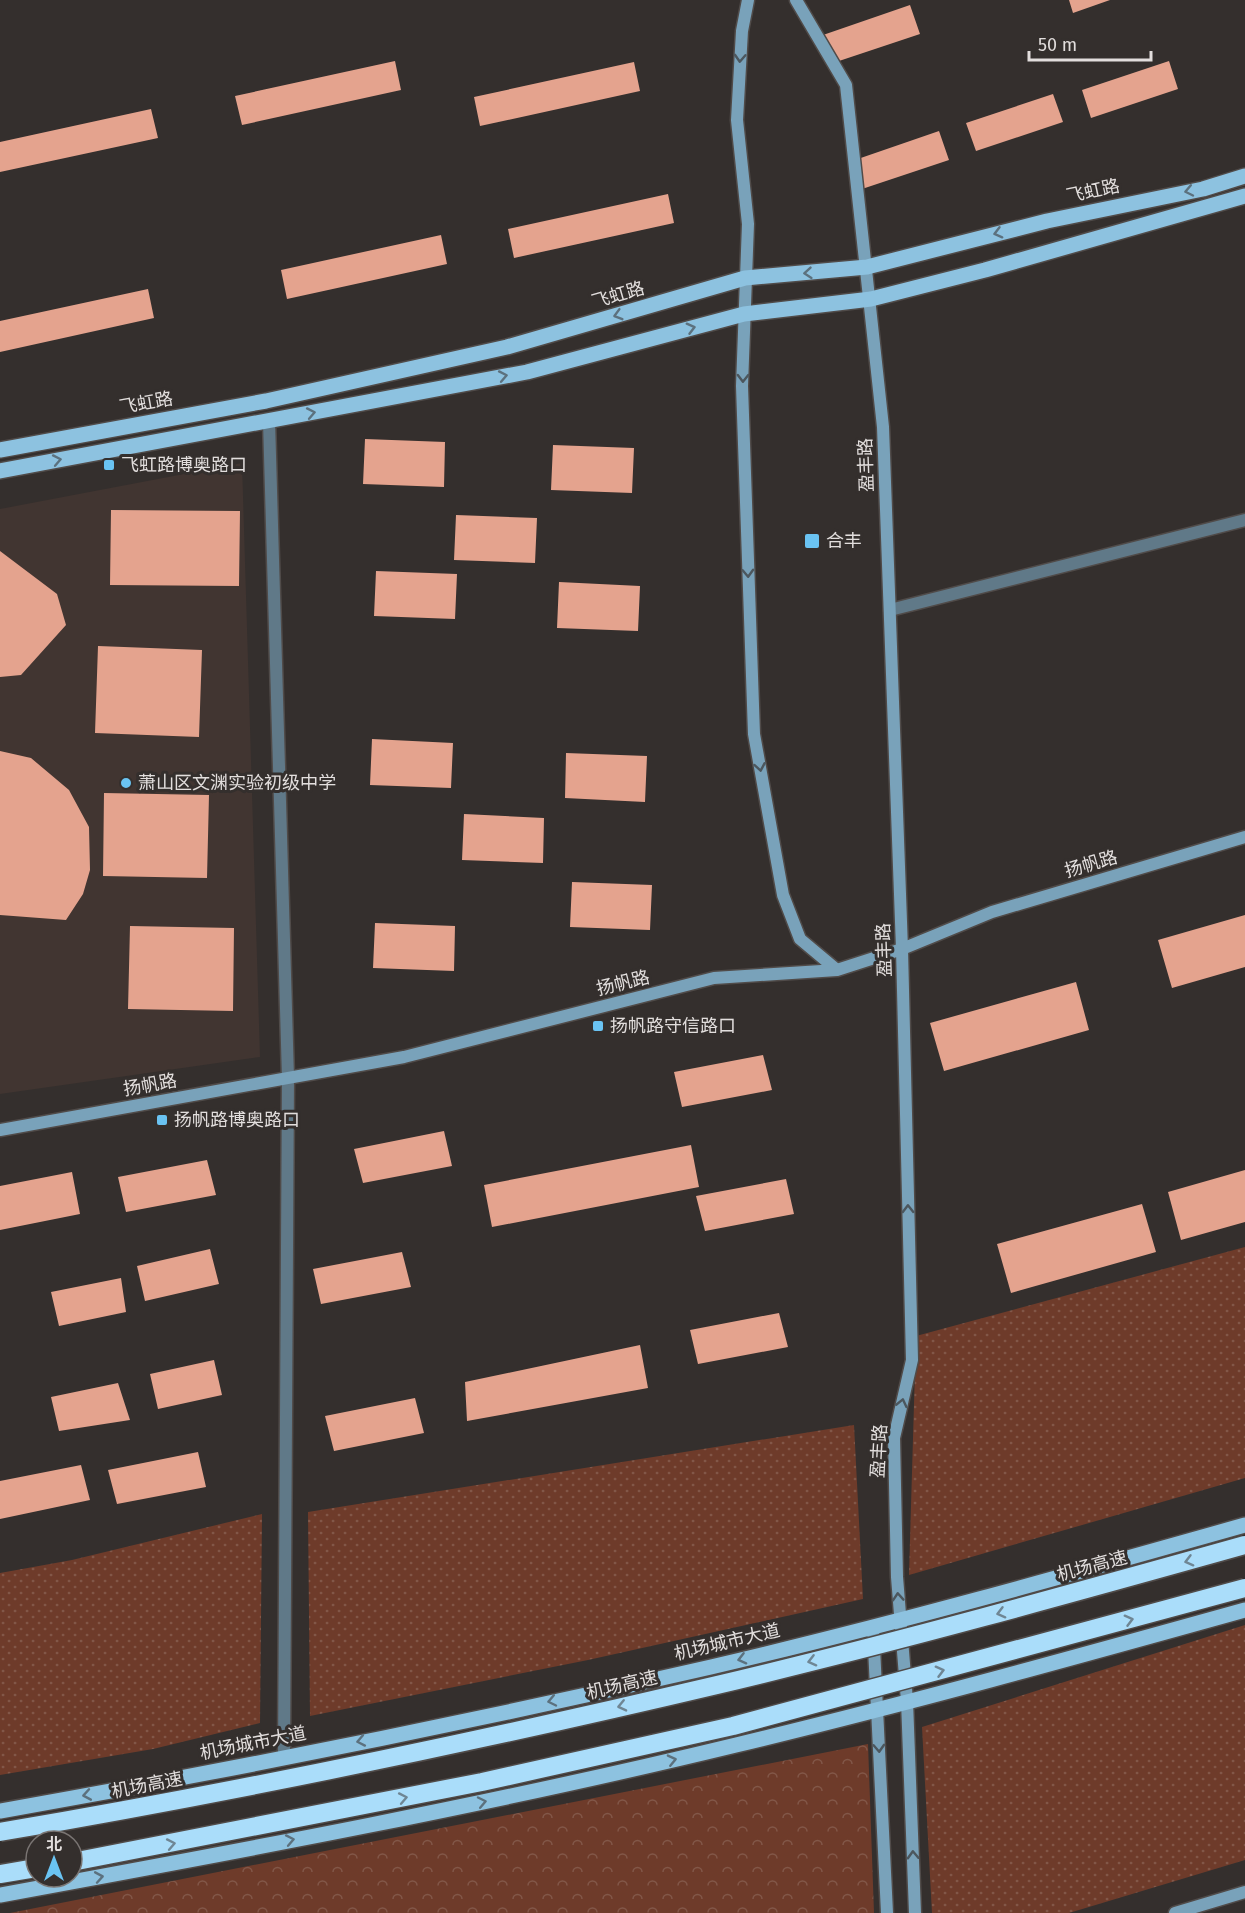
<svg xmlns="http://www.w3.org/2000/svg" width="1245" height="1913" viewBox="0 0 1245 1913" font-family="'Fira Sans','Noto Sans SC',sans-serif">
<style>
.built{fill:#413531}
.grass{fill:url(#grass-dots)}
.forest{fill:url(#forest-crowns)}
.building{fill:#e4a38e}
.lines{fill:none;stroke-linecap:round;stroke-linejoin:round}
.street-casing{stroke:#504b49;stroke-width:15}
.secondary-casing{stroke:#504b49;stroke-width:15}
.primary-casing{stroke:#504b49;stroke-width:18}
.highway-casing{stroke:#504b49;stroke-width:21}
.street{stroke:#607988;stroke-width:12}
.secondary{stroke:#79a2ba;stroke-width:12}
.primary{stroke:#8dc2e0;stroke-width:15}
.highway{stroke:#aaddfa;stroke-width:18}
.highway-bridge-casing{stroke:#504b49;stroke-width:21;stroke-linecap:butt}
.highway-bridge{stroke:#aaddfa;stroke-width:18}
.oneway{stroke:#4c575e}
.oneway2{stroke:#5c717e}
.oneway3{stroke:#6f8694}
.poi-dot{fill:#6ac3f2;stroke:#342f2d;stroke-width:2}
.labels{text-anchor:middle;stroke-width:6;stroke-linejoin:round;paint-order:stroke}
.street-label{font-size:18px;fill:#e2dedd;stroke:#342f2d}
.poi-label{font-size:18px;fill:#e2dedd;stroke:#342f2d;text-anchor:start}
</style>
<defs>
<pattern id="grass-dots" width="8" height="8" patternUnits="userSpaceOnUse" patternTransform="scale(1.5)"><rect width="8" height="8" fill="#6e3b2a"/><path d="M2 2h.1M6 6h.1" fill="none" stroke="#825748" stroke-width="1.8" stroke-linecap="round"/></pattern>
<pattern id="forest-crowns" width="20" height="18" patternUnits="userSpaceOnUse" patternTransform="scale(1.5)"><rect width="20" height="18" fill="#6e3b2a"/><path d="M2 6a3 3 0 1 1 6 0M12 15a3 3 0 1 1 6 0" fill="none" stroke="#825748"/></pattern>
</defs>
<rect width="100%" height="100%" fill="#342f2d"/>
<path class="built" d="M242,463l18,594 -260,37v-585z"/>
<path class="grass" d="M1245,1247v231l-336,97 7,-239z
M854,1425l9,174 -275,61 -278,56 -2,-204z
M262,1514l-2,209 -107,26 -153,26v-202l72,-13z
M1245,1625v235l-176,53h-137l-10,-186z"/>
<path class="forest" d="M868,1744l6,169h-864z"/>
<path class="building" d="M1069,0h41l-37,13z
M910,5l10,29 -87,29 -10,-28z
M395,61l6,29 -159,35 -7,-29z
M1169,61l9,28 -87,29 -9,-28z
M634,62l6,29 -160,35 -6,-29z
M1053,94l10,28 -87,29 -10,-28z
M151,109l7,29 -158,34v-30z
M939,131l10,29 -87,29 -10,-28z
M668,194l6,29 -160,35 -6,-29z
M441,235l6,29 -160,35 -6,-29z
M148,289l6,29 -154,34v-31z
M365,439l80,3 -1,45 -81,-3z
M553,445l81,3 -2,45 -81,-3z
M111,510l129,1 -1,75 -129,-1z
M456,515l81,3 -2,45 -81,-3z
M0,551l57,43 9,31 -45,50 -21,2z
M376,571l81,3 -2,45 -81,-3z
M559,582l81,4 -2,45 -81,-3z
M98,646l104,4 -3,87 -104,-4z
M372,739l81,4 -2,45 -81,-3z
M0,751l31,7 38,32 20,37 1,43 -7,24 -17,26 -66,-5z
M566,753l81,3 -2,46 -80,-4z
M104,793l105,2 -2,83 -104,-2z
M464,814l80,4 -1,45 -81,-3z
M572,882l80,3 -2,45 -80,-3z
M1245,915v52l-73,21 -14,-48z
M375,923l80,3 -1,45 -81,-3z
M130,926l104,2 -1,83 -105,-2z
M1076,982l13,48 -145,41 -14,-48z
M763,1055l9,35 -90,17 -8,-35z
M444,1131l8,35 -89,17 -9,-34z
M691,1145l8,42 -207,40 -8,-42z
M207,1160l9,35 -90,17 -8,-35z
M1245,1170v52l-64,18 -13,-48z
M72,1172l8,42 -80,16v-44z
M786,1179l8,35 -89,17 -9,-35z
M1142,1204l14,48 -145,41 -14,-49z
M210,1249l9,35 -74,17 -8,-35z
M402,1252l9,35 -90,17 -8,-35z
M121,1278l5,34 -67,14 -8,-34z
M779,1313l9,34 -90,17 -8,-34z
M640,1345l8,43 -181,33 -2,-39z
M214,1360l8,35 -64,14 -8,-35z
M118,1383l12,37 -71,11 -8,-34z
M415,1398l9,35 -90,18 -9,-35z
M198,1452l8,35 -89,17 -9,-34z
M81,1465l9,35 -90,19v-38z"/>
<g class="lines">
<g class="street-casing">
<path id="street" d="M269,421l19,657 -4,679
M890,610l355,-90"/>
</g>
<g class="secondary-casing">
<path id="secondary" d="M748,0l-6,31 -5,89 11,104 -6,162 12,348 29,161 17,44 37,31
M796,0l50,85 37,342 19,522 10,411 -18,78 3,139 10,124 8,212
M0,1130l404,-73 310,-79 123,-8 65,-21 90,-37 253,-75
M873,1627l14,286
M1175,1913l70,-21"/>
</g>
<g class="primary-casing">
<path id="primary" d="M0,450l266,-49 241,-54 238,-69 122,-11 180,-46 156,-32 42,-13
M0,471l527,-99 217,-58 127,-15 114,-29 260,-74
M0,1811c238,-42 476,-90 711,-144 180,-42 357,-92 534,-142
M0,1895c246,-45 493,-91 736,-150 171,-41 340,-88 509,-135"/>
</g>
<g class="highway-casing">
<path id="highway" d="M0,1874l36,-6"/>
</g>
<use href="#street" class="street"/>
<use href="#secondary" class="secondary"/>
<use href="#primary" class="primary"/>
<use href="#highway" class="highway"/>
<g class="highway-bridge-casing">
<path id="highway-bridge" d="M0,1832c240,-41 480,-91 717,-147 177,-42 353,-91 528,-140
M72,1862l410,-80 251,-56 512,-138"/>
</g>
<use href="#highway-bridge" class="highway-bridge"/>
</g>
<defs><path id="oneway-chevron" d="M-2-3.5L2.5 0L-2 3.5" fill="none" stroke-width="1.6" stroke-linecap="round" stroke-linejoin="round" transform="scale(1.5)"/></defs>
<g class="oneway">
<use href="#oneway-chevron" transform="translate(740 58) rotate(93)"/>
<use href="#oneway-chevron" transform="translate(743 378) rotate(91)"/>
<use href="#oneway-chevron" transform="translate(748 573) rotate(88)"/>
<use href="#oneway-chevron" transform="translate(760 767) rotate(80)"/>
<use href="#oneway-chevron" transform="translate(908 1209) rotate(-91)"/>
<use href="#oneway-chevron" transform="translate(902 1403) rotate(-77)"/>
<use href="#oneway-chevron" transform="translate(898 1597) rotate(-94)"/>
<use href="#oneway-chevron" transform="translate(879 1748) rotate(87)"/>
<use href="#oneway-chevron" transform="translate(913 1855) rotate(-92)"/>
</g>
<g class="oneway2">
<use href="#oneway-chevron" transform="translate(1189 191) rotate(168)"/>
<use href="#oneway-chevron" transform="translate(998 233) rotate(165)"/>
<use href="#oneway-chevron" transform="translate(808 273) rotate(175)"/>
<use href="#oneway-chevron" transform="translate(618 315) rotate(164)"/>
<use href="#oneway-chevron" transform="translate(691 328) rotate(-15)"/>
<use href="#oneway-chevron" transform="translate(503 376) rotate(-11)"/>
<use href="#oneway-chevron" transform="translate(311 413) rotate(-11)"/>
<use href="#oneway-chevron" transform="translate(57 460) rotate(-11)"/>
<use href="#oneway-chevron" transform="translate(742 1659) rotate(166)"/>
<use href="#oneway-chevron" transform="translate(552 1701) rotate(168)"/>
<use href="#oneway-chevron" transform="translate(361 1741) rotate(169)"/>
<use href="#oneway-chevron" transform="translate(672 1760) rotate(-13)"/>
<use href="#oneway-chevron" transform="translate(87 1795) rotate(170)"/>
<use href="#oneway-chevron" transform="translate(482 1802) rotate(-12)"/>
<use href="#oneway-chevron" transform="translate(290 1840) rotate(-11)"/>
<use href="#oneway-chevron" transform="translate(99 1877) rotate(-10)"/>
</g>
<g class="oneway3">
<use href="#oneway-chevron" transform="translate(1189 1561) rotate(165)"/>
<use href="#oneway-chevron" transform="translate(1001 1613) rotate(165)"/>
<use href="#oneway-chevron" transform="translate(1129 1620) rotate(-15)"/>
<use href="#oneway-chevron" transform="translate(812 1661) rotate(166)"/>
<use href="#oneway-chevron" transform="translate(940 1671) rotate(-15)"/>
<use href="#oneway-chevron" transform="translate(622 1706) rotate(167)"/>
<use href="#oneway-chevron" transform="translate(403 1798) rotate(-11)"/>
<use href="#oneway-chevron" transform="translate(171 1844) rotate(-11)"/>
</g>
<g class="poi-dot">
<rect x="103" y="459" width="12" height="12" rx="3"/>
<rect x="804" y="533" width="16" height="16" rx="3"/>
<circle cx="126" cy="783" r="6"/>
<rect x="592" y="1020" width="12" height="12" rx="3"/>
<rect x="156" y="1114" width="12" height="12" rx="3"/>
</g>
<g class="labels">
<g class="street-label">
<text transform="translate(1093 191) rotate(-12)" y="6">飞虹路</text>
<text transform="translate(618 295) rotate(-16)" y="6">飞虹路</text>
<text transform="translate(146 403) rotate(-10)" y="6">飞虹路</text>
<text transform="translate(866 465) rotate(-92)" y="6">盈丰路</text>
<text transform="translate(1091 864) rotate(-16)" y="6">扬帆路</text>
<text transform="translate(884 950) rotate(-92)" y="6">盈丰路</text>
<text transform="translate(623 983) rotate(-14)" y="6">扬帆路</text>
<text transform="translate(150 1085) rotate(-10)" y="6">扬帆路</text>
<text transform="translate(879 1451) rotate(-87)" y="6">盈丰路</text>
<text transform="translate(1092 1566) rotate(-15)" y="6">机场高速</text>
<text transform="translate(727 1642) rotate(-13)" y="6">机场城市大道</text>
<text transform="translate(622 1685) rotate(-13)" y="6">机场高速</text>
<text transform="translate(253 1743) rotate(-11)" y="6">机场城市大道</text>
<text transform="translate(147 1785) rotate(-11)" y="6">机场高速</text>
</g>
<g class="poi-label">
<text x="121" y="471">飞虹路博奥路口</text>
<text x="826" y="547">合丰</text>
<text x="138" y="789">萧山区文渊实验初级中学</text>
<text x="610" y="1032">扬帆路守信路口</text>
<text x="174" y="1126">扬帆路博奥路口</text>
</g>
</g>
<g transform="translate(54 1859)"><circle r="28" fill="#342f2d" stroke="#7a7573" stroke-width="1.5"/>
<path d="M0-4.5L10 22L0 15L-10 22Z" fill="#6ac3f2"/>
<text y="-9" font-size="16" font-weight="bold" text-anchor="middle" fill="#e2dedd">北</text>
</g>
<path d="M1029 51v9h122v-9" fill="none" stroke="#e2dedd" stroke-width="3"/>
<text x="1038" y="51" font-size="18" fill="#e2dedd" stroke="#342f2d" stroke-width="4.5" paint-order="stroke">50 m</text>
</svg>
